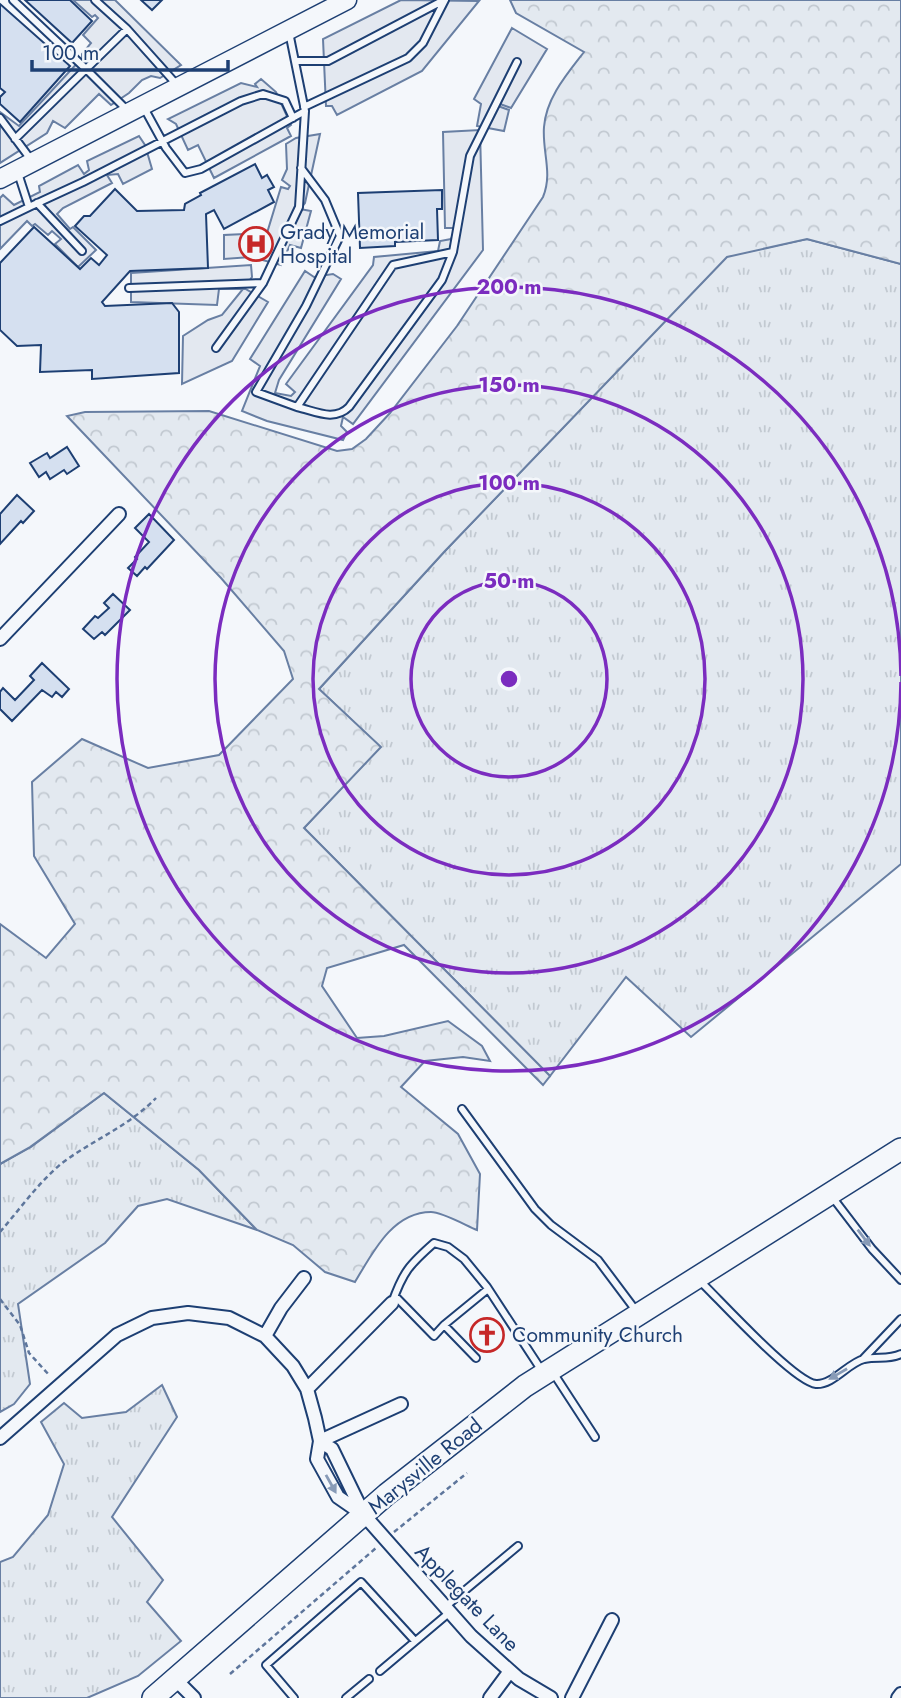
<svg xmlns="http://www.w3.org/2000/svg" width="901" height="1698" viewBox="0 0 901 1698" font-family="Jost,sans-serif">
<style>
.grass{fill:url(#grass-tufts);stroke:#687fa3;stroke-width:2}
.forest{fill:url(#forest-crowns);stroke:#687fa3;stroke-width:2}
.parking{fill:#e3e8f0;stroke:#687fa3;stroke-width:2}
.building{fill:#d5e0f0;stroke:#1d3f73;stroke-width:2}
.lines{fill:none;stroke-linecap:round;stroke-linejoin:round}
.lane-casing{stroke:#1d3f73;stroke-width:10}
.street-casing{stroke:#1d3f73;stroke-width:16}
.secondary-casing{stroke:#1d3f73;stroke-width:21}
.highway-casing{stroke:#1d3f73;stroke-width:24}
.path{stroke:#5e769c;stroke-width:2.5;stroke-dasharray:5 3.5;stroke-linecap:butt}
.lane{stroke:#f4f7fb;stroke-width:6}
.street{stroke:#f4f7fb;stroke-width:12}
.secondary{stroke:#f4f7fb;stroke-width:18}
.highway{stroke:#f4f7fb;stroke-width:21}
.oneway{fill:#889bb7}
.ring{fill:none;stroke:#7b2cbf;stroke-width:3.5}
.labels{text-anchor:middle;stroke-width:5;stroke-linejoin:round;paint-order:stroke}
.poi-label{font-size:21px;fill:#1d3f73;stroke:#f4f7fb;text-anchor:start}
.street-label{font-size:21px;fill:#1d3f73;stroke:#f4f7fb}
.centre{fill:#7b2cbf;stroke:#f4f7fb;stroke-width:3.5}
.ring-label{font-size:21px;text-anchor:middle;font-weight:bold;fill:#7b2cbf;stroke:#f4f7fb;stroke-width:5;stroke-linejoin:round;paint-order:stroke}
</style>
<defs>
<pattern id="grass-tufts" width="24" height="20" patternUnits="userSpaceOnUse" patternTransform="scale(1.75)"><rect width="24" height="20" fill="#e3e9f0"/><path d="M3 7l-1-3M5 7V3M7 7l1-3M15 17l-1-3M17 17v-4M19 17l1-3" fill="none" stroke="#c2c9d1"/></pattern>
<pattern id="forest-crowns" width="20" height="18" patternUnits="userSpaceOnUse" patternTransform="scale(1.75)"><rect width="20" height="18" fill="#e3e9f0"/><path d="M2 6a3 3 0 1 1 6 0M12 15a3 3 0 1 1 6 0" fill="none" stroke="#c2c9d1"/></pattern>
</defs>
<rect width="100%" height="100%" fill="#f4f7fb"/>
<path class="grass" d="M807,239l94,25v600l-210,173 -65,-60 -76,99 -246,-248 76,-81 -61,-58 125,-137 283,-296z
M104,1093l95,77 58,60 -90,-31 -29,7 -33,37 -87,61 12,80 -16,20 -14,8v-248l31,-17z
M162,1385l15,32 -65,100 51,63 -16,22 34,39 -43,35 -51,22h-87v-136l13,-5 35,-42 16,-51 -23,-42 23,-19 18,15 44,-6z"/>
<path class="forest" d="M510,0h391v264l-94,-25 -80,18 -283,295 -125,137 62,58 -77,81 246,248 -7,9 -139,-140 -77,23 -5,18 35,52 27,-2 64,-15 34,25 8,15 -27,-4 -38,4 -24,26 57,47 22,40 -3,56c-12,-5 -35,-18 -46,-18 -39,0 -59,42 -76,70l-30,-10 -32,-27 -36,-15 -58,-60 -95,-77 -74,54 -30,17v-240l46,34 29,-34 -41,-68 -2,-74 50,-43 66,29 71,-13 74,-76 -9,-28 -63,-73 -154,-162 18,-4 124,-1 128,40 15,-2 14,-10 24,-26 67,-87 86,-129c10,-24 -1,-45 1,-70 2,-29 23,-53 40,-75l-68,-39z"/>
<path class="parking" d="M73,0h42l66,65 -21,13 -9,-2 -9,4 -13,13 -18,12 -12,-11 -34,34 -12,-7 -6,12 -47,30v-51l19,14 63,-68v-4l9,-11 -8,-8 15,-17 -3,-3 -3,2z
M401,0l78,1 -57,70 -85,44 -5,-9h-6l-3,-67z
M512,28l35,21 -36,59 -11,-4 -2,2 11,4 -5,21 -27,-5 4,-22 -7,-5z
M261,79l15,13 15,33 -4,3 4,8 -77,42 -16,-33 -10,5 -12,-26 -8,-5 73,-36 16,4 -2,-3z
M480,130l3,120 -130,174 -10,-7 -2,9 6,6 -4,8 -76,-19 -25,-10 18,-45 -10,-7 55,-88 9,6 19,-3 8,5 -62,101 -4,13 16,3 4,-4 -9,-8 87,-119 1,-8 64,-6 2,-10 11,-2 5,-11h-11l-2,-96z
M320,134l-15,69 -5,6 11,2 -10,37 -11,-3 -9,20 -30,-8 -27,2v-24l43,-2 14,-46 7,2 2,-3 -8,-6 5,-11 -1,-25 10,-6z
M139,136l6,9 7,24 -29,15 -5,-10 -11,1 5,8 -49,25 -6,6 13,15 3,-2 23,23 -18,17 -23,-23 6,-5 -9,-8 -4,4 -13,-11 -3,2 -5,-5 -27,28v-51l3,-3 11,10 26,-13 -1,-6 39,-21 6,9 5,-4 -2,-9z
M251,265l1,12 -8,11 24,14 -36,59 -50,23 1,-48 25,-16 14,-5 21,-26h-24l-2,16 -86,-3v-29z"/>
<path class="building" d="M25,0h45l22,21 -20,22z
M141,0h21l-10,10z
M0,4l70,62 -50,56 -20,-18v-7l5,-5 -5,-4z
M255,164l7,14 5,-3 7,12 -6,3 6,12 -50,27 -10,-19 -8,4 2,54 -78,3 -28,31 3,4 67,-3 7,9v61l-87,6v-9l-52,2 1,-27 -24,1 -17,-16v-67l34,-36 46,42 11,-11 8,7 8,-10 -32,-29 9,-10h6l25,-27 22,22 47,-1 1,-6 16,-9 -1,-2z
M442,190v19h-5l1,31 -43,2v4l-35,2 -2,-55z
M67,447l12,19 -12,8 -3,-4 -14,9 -4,-7 -7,5 -9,-14 17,-10 3,5z
M17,495l17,16 -11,12 -2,-2 -21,23v-30z
M149,514l25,26 -27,29 -2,-2 -8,9 -9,-8 9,-9 -2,-2 14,-15 -14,-14z
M113,594l17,16 -25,25 -3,-3 -8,7 -11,-10 12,-13 3,2 11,-10 -5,-5z
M42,663l27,26 -7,8 -6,-5 -4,5 -10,-7 -30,31 -12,-12v-17l3,-4 12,12 19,-20 -4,-4z"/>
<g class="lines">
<g class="lane-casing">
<path id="lane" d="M13,0l73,69 41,-40 51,57
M95,0l32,29
M295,61h33l116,-61
M143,106l23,42 19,25 16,-4 104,-58
M304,107l104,-49 15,-15 22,-43
M0,118l32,43
M15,139l71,-70 42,42
M301,168l24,32 15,36 -34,70 -50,86 41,15 96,-142 60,-13 17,-96 47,-94
M18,173l11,34 54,-25 158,-81 22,-7 22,7 8,17
M37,203l45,48
M0,221l29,-14
M129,288l134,-5
M216,348l47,-65 36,-76 6,-96 -16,-79
M297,407c18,4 37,15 52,0l93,-127 11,-28
M462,1109l73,100 16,16 47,35 39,52
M833,1198l39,51 29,31
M699,1280c20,19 95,102 117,104 17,1 32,-21 48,-25 14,-3 24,1 37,-5
M395,1296l39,40 10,-11 32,33
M392,1303c11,-31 17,-38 42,-60l14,4 16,12 23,28 55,84
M444,1325l44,-36
M863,1359l38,-40
M554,1374l41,63
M445,1607l73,-61
M380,1671l70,-59
M294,1698l-28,-33 95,-83 54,59
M346,1698l23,-19"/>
</g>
<g class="street-casing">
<path id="street" d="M0,639l119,-125
M265,1336l16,-28 23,-30
M307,1389l85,-86
M0,1438l117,-103 35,-17 36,-5 41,5 36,18 28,30 14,23 8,29 5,23 -3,18 21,38 26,18
M320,1441l12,8 32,66 107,121 48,43 32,19
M320,1441l81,-37
M175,1679l19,19
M490,1698l20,-27
M572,1698l40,-78
M898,1698l3,-4"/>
</g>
<g class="secondary-casing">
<path id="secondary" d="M0,179l347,-179"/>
</g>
<g class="highway-casing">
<path id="highway" d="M153,1698l234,-204 138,-108 376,-237"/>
</g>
<path class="path" d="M0,1232c20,-23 38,-49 62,-69 31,-23 67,-37 94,-65
M0,1299l20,26 9,28 21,23
M394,1532l73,-59
M230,1674l146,-126"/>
<use href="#lane" class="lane"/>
<use href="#street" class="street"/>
<use href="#secondary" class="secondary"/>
<use href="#highway" class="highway"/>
</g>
<defs><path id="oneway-solid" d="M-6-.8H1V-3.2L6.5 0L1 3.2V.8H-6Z" transform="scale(1.75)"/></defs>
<g class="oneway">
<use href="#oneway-solid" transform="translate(864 1238) rotate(53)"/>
<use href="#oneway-solid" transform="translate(838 1374) rotate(150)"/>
<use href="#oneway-solid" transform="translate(331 1484) rotate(61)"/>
</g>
<g class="ring">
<circle cx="509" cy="679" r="98"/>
<circle cx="509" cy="679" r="196"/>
<circle cx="509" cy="679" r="294"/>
<path d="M901 682A392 392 0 1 1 901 676"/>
</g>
<defs>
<g id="hospital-ring" transform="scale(1.75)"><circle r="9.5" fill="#f4f7fb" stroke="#c62828" stroke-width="1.5"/><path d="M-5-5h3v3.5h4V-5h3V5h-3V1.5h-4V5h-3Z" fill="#c62828"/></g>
<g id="church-ring" transform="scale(1.75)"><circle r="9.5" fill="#f4f7fb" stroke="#c62828" stroke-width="1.5"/><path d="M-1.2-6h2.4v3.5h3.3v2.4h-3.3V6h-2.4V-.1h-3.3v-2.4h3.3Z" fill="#c62828"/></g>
</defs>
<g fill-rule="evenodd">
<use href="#hospital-ring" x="256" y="244"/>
<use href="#church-ring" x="487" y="1335"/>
</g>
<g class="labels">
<g class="poi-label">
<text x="280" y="239">Grady Memorial<tspan x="280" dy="24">Hospital</tspan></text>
<text x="512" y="1342">Community Church</text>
</g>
<g class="street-label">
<text transform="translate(425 1466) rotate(-39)" y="7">Marysville Road</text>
<text transform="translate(467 1598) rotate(46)" y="7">Applegate Lane</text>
</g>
</g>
<circle cx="509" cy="679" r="10" class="centre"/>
<g class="ring-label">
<text x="509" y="294">200 m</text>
<text x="509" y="392">150 m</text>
<text x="509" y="490">100 m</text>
<text x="509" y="588">50 m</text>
</g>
<path d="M32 60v10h196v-10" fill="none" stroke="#1d3f73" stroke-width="3.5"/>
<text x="42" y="60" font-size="21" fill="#1d3f73" stroke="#f4f7fb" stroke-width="5" paint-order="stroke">100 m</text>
</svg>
